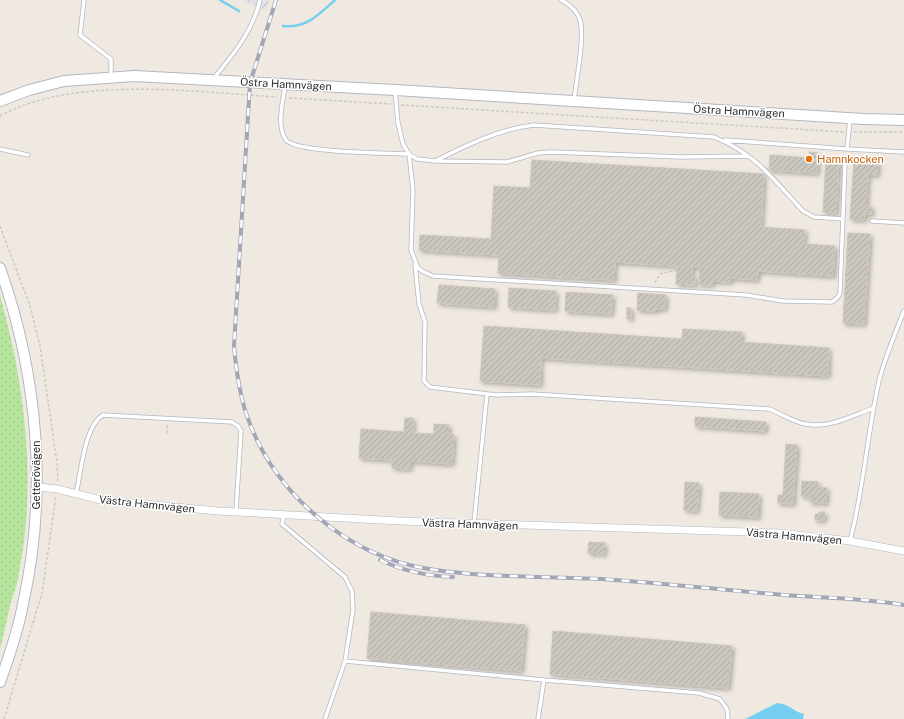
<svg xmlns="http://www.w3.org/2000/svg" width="904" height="719" viewBox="0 0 904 719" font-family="'Public Sans',sans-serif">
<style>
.industrial{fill:url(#industrial-furrows)}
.park{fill:url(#park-dots)}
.water{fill:#75cff0}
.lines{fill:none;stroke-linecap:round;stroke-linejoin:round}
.stream{stroke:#75cff0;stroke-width:2.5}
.building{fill:url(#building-hatch);stroke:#cbc5ba;filter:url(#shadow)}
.lane-casing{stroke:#b4b7c1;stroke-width:5}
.street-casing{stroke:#b4b7c1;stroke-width:8}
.secondary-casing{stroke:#b4b7c1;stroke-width:12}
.path{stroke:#c9c9c9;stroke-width:1.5;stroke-dasharray:3 2;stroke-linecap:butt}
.lane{stroke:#fff;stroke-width:3.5}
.street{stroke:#fff;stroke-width:7}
.secondary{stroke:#fff;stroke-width:10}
.rail-casing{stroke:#a3a6b8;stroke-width:4}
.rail{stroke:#fff;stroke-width:2.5;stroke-dasharray:8;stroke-linecap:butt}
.food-dot{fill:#e8710a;stroke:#fff;stroke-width:1.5}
.labels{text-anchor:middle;stroke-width:3;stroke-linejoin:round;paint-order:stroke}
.street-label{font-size:11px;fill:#2e2e2e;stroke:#fff}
.food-label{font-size:11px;fill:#c56008;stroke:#fff;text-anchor:start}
</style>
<defs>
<pattern id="industrial-furrows" width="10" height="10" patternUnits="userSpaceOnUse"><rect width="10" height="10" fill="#e3e1e8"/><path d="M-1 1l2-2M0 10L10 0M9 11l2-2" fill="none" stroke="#c3c1c7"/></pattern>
<pattern id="park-dots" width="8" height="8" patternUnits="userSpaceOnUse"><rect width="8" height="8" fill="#b6e59e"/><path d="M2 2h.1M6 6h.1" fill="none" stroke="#9dc588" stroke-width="1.8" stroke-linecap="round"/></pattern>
<pattern id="building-hatch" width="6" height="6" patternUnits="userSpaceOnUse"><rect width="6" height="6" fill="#cbc7bf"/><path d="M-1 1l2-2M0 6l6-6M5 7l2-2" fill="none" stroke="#afaba4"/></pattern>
<filter id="shadow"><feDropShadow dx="2.5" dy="2.5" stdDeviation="2" flood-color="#0004"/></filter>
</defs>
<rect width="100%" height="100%" fill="#efe9e1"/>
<path class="industrial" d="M242,0h27l-3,11z"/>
<path class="park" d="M0,295c25,91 37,184 19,278 -1,10 -5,19 -8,29 -4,16 -7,32 -11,47z"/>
<path class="water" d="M777,703c13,1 15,8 27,11l-1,5h-58z"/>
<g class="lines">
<path class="stream" d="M220,0l19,11
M283,26c23,3 36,-12 52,-26"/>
</g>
<path class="building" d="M809,152l9,1 -1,20 -48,-3 1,-15 39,3z
M826,159h13l-3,54 -13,-1z
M532,160l232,14 -3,53 44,3 -1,14 31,2 -2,30 -75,-5 -1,9 -27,-2v4l-18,-1v4l-13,-1 1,-17h-8v9h3v9l-19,-1 1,-18 -62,-4 -1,18 -116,-7 1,-18 -80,-5 1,-15 71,4 3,-53 36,2z
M854,160l24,2 -1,13 -9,-1 -2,32 6,1 -1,7h-6l-1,6 -14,-1z
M848,233l22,1 -6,90 -21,-1z
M439,285l56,4 -1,18 -57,-4z
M509,288l47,3 -1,19 -47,-3z
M566,292l47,3 -2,19 -46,-3z
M638,293l28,2 -1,14h-9l-1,2 -18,-1z
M627,308h4v11h-4z
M484,326l198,13 1,-10 59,3 -1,10 88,6 -1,28 -287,-18 -1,27 -60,-4z
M695,417l71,5 -1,9 -70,-5z
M405,418h8v15l21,1v-10l15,1 -1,9 6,1 -2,29 -42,-3v8l-18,-1v-8l-33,-2 2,-29 43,3z
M786,444l11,1 -4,59 -15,-1v-8h5z
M802,481l16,1v5l9,1 -1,15 -16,-1v-5l-9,-1z
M685,482l14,1 -2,28 -13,-1z
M720,492l39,2 -1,23 -39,-2z
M819,512h6l-1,8h-9v-6h4z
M589,542l16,1 -1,11 -16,-1z
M371,612l154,13 -4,46 -154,-13z
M553,631l179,15 -4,42 -178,-14z"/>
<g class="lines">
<g class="lane-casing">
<path id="lane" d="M84,0l-4,35 31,24v17
M561,0c8,4 16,11 19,20 5,18 -4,61 -6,81
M213,79c20,-24 40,-48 47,-79
M285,86c-2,15 -9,40 1,54 10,13 103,13 123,14l4,36 -2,60 7,18 4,3 11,5 313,19 37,6 49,1 6,-5 2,-4 5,-129
M395,91l3,32 5,21 6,10 8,5 18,2 72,1 31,-9 14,-1 128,5 68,-1
M725,140l122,9 3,-30
M0,149l28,6
M847,149l57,3
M435,161c30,-15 64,-32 99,-36l180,12c42,17 59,42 89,74l11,6 29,2
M872,221l32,2
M415,264l4,40 6,18 -1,59 6,6 66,8 36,-1 237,15c13,5 24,13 37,15 23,5 47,-9 68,-16
M76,494c5,-20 8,-68 27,-79l129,7 6,4 3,5 -5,80
M284,515l-2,9 63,53 7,14 1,19 -8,51 -20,58
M474,523l13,-129
M850,541c14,-53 17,-107 29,-160 6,-24 16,-47 25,-70
M345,661l199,19 -6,39
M544,680l155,13 21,6 7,10 1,10"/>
</g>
<g class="street-casing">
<path id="street" d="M38,487l19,2 44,11 117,11 181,10 381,12 70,8 54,10"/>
</g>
<g class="secondary-casing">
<path id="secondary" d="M0,101l29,-11 35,-9 70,-5 261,14 469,29 40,1
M0,268c38,108 48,224 23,336 -5,27 -14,53 -23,78"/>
</g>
<path class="path" d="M289,98l102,6
M401,105l443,27
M0,116c73,-41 196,-24 277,-19
M854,132h50
M0,226l30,80 10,40 17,117 1,19
M655,283l5,-9 16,-4
M167,433v-10
M4,719l38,-126 14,-97"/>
<use href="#lane" class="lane"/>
<use href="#street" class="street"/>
<use href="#secondary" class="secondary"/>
<g class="rail-casing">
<path id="rail" d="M276,0l-26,83 -16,263c2,23 5,45 12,67 26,79 100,143 183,156 56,9 115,7 172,10 61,4 122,11 183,16 40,3 81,3 120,10
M380,560c23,11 47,16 73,17"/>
</g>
<use href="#rail" class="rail"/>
</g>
<circle class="food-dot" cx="809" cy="159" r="4"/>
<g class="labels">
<g class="street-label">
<text transform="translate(286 84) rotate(3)" y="4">Östra Hamnvägen</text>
<text transform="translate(739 111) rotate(3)" y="4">Östra Hamnvägen</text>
<text transform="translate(36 475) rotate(-90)" y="4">Getterövägen</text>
<text transform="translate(147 504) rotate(6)" y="4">Västra Hamnvägen</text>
<text transform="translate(470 524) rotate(2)" y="4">Västra Hamnvägen</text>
<text transform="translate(794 536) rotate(5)" y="4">Västra Hamnvägen</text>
</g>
<g class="food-label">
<text x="817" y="163">Hamnkocken</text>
</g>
</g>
</svg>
